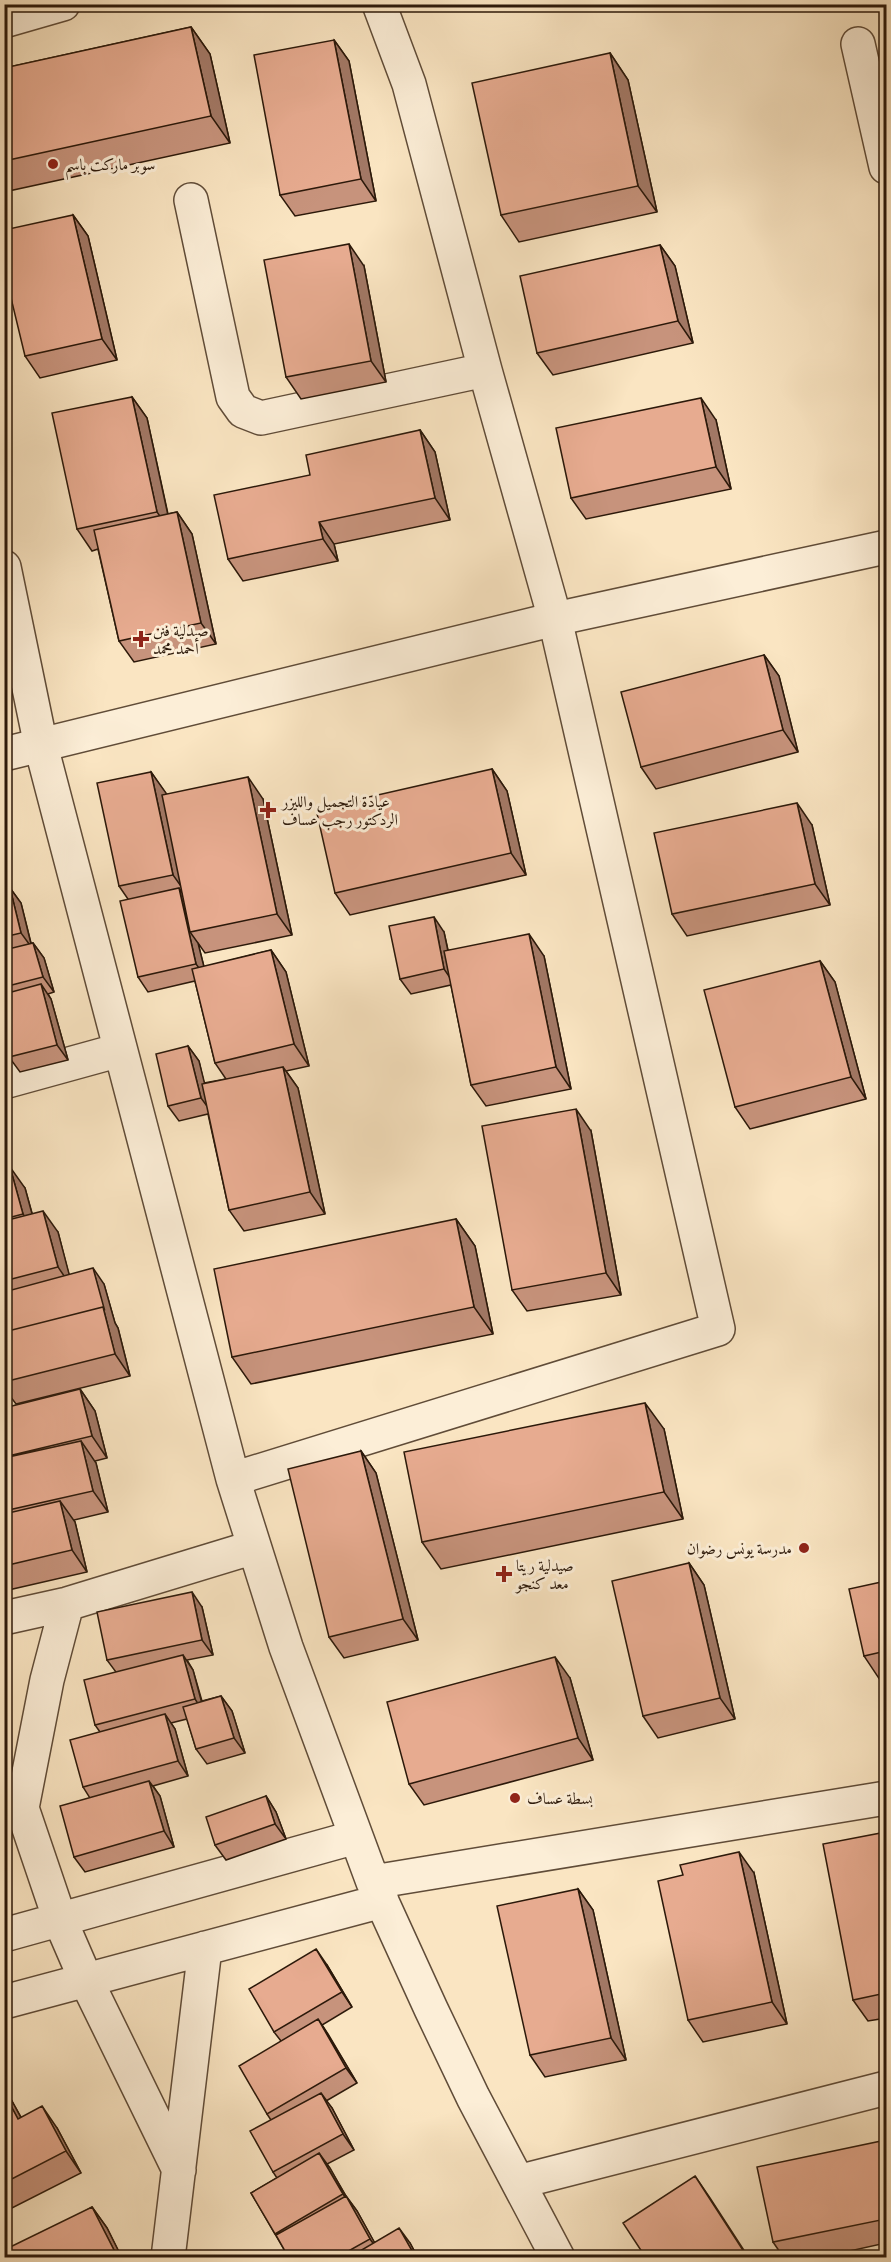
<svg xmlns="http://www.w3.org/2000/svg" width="891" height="2262" viewBox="0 0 891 2262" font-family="'IM FELL Great Primer',Amiri,serif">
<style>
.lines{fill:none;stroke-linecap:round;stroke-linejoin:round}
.minor-casing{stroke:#604c38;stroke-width:36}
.tertiary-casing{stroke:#604c38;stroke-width:36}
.minor{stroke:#fceed7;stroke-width:33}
.tertiary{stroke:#fceed7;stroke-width:33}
.wall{fill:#c7937c;stroke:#2c190a;stroke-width:1.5}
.shaded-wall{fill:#a27865;stroke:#2c190a;stroke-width:1.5}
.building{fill:#e7ab90;stroke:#2c190a;stroke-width:1.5}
.poi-dot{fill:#8f2418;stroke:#fceed7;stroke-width:2}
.labels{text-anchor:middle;stroke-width:6;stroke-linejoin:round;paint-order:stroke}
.poi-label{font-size:16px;fill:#2c190a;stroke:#fceed7;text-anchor:start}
</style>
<rect width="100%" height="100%" fill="#fae5c2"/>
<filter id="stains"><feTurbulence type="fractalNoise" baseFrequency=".00333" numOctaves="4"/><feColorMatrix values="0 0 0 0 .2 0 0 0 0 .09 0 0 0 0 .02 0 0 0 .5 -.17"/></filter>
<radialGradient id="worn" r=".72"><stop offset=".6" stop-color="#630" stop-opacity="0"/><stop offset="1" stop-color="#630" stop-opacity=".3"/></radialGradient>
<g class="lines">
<g class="minor-casing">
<path id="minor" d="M4,21l59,-17
M858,44l28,123
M191,200l42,197 10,14 18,7 224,-48
M4,567l37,179 192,733 53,168 87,235 58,127 42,88 85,161
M4,1082l116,-32
M233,1479l485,-150 -163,-710 -70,-249 -76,-286 -30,-80
M67,1604l-20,76 -25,128 38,112 26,60 93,190
M4,1618l63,-14 187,-57
M373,1882l513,-84
M4,1935l352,-98
M4,2002l378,-101
M518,2182l368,-94
M168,2258l37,-310"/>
</g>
<g class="tertiary-casing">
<path id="tertiary" d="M4,754l551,-135 331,-72"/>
</g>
<use href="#minor" class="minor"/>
<use href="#tertiary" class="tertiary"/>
</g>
<path class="wall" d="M191,27l19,27 20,89 -226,49v-124z
M334,40l15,21 27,140 -81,15 -15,-21z
M610,53l18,27 29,132 -138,30 -18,-27z
M73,215l15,21 29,124 -77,18 -15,-22z
M660,245l15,21 18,77 -140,32 -16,-22z
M364,266l22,116 -85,17 -15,-22z
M132,397l15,21 21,96 9,-2 15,22 24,110 -82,18 -15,-21 -21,-92 -6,2 -15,-22z
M716,420l15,69 -145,30 -15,-21z
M420,430l15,22 15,68 -116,24 4,17 -95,20 -15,-22 82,-84z
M764,655l15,21 19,76 -142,37 -15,-22z
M492,769l15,22 19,84 -176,40 -15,-22z
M151,772l15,22 97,5 29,136 -87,18 -7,-10 6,24 67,-17 15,22 23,94 -23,5 12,17 27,126 -81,17 -15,-21 -21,-96 -29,7 -11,-15 20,-60 11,15 5,22 22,-4 -11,-16 -20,-82 -47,11 -10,-15 -10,-78 -9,-13z
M812,825l18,80 -143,31 -15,-22z
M10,888l11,15 10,40h2l11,15 10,34 -6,2 3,5 17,61 -48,12 -11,-15v-2l-5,1v-167z
M444,932l4,18 96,6 27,133 -85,17 -15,-21 -20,-100 -40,9 -11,-15z
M820,961l15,21 31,117 -116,30 -15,-22z
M591,1131l30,164 -94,16 -15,-21z
M4,1168l21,20 7,25 26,19 11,43 35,9 11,39 3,5 12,48 -114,28 -12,-16z
M456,1219l19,27 18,88 -242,50 -19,-27z
M80,1389l15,22 12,47 -12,3 1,2 12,49 -34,8 1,2 12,50 -83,19v-183z
M664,1429l19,90 -242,50 -19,-27z
M361,1451l15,22 42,167 -74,18 -15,-21z
M689,1563l15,22 31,134 -77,19 -15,-22z
M886,1581v101l-4,1 -18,-27z
M202,1607l11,48 -26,5 6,10 9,31 19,-5 11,15 13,42 -38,11 -11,-15 -9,-30 -16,4 4,6 13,47 -35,10 7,10 14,51 -89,25 -11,-15 16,-59 -7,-11 17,-55 -5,-7 21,-53 -9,-12z
M570,1678l23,82 -169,45 -15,-21z
M266,1796l10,16 10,27 -60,21 -11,-15z
M886,1832v186l-18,3 -15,-21z
M754,1873l33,151 -84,18 -15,-22z
M578,1889l15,21 33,150 -81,17 -15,-22z
M327,1965l25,42 -30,18 35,58 -31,18 6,7 22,42 -27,14 19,32 11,15 17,31 36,1 8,15h-129l-38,-65 26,-15 -4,-6 -2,-52 -4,-6 14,-73 -7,-9z
M4,2087l17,30 36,11 24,45 -77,39z
M886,2140v103l-68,15h-34l-11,-16z
M92,2207l15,21 15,30h-118z"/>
<path class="shaded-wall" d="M191,27l19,27 20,89 -19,-27z
M334,40l15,21 27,140 -15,-22z
M610,53l18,27 29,132 -19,-26z
M73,215l15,21 29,124 -15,-21z
M349,244l15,22 22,116 -15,-21z
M660,245l15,21 18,77 -15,-22z
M132,397l15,21 25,116 -15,-22z
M701,398l15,22 15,69 -15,-22z
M420,430l15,22 15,68 -15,-22z
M177,512l15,22 24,110 -15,-21z
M319,522l15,22 4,17 -15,-22z
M764,655l15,21 19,76 -15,-22z
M492,769l15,22 19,84 -15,-22z
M151,772l15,21 22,103 -15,-21z
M248,777l15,22 29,136 -15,-21z
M797,803l15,22 18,80 -15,-21z
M10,888l11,15 11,45 -11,-15z
M179,888l10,15 1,29 8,11 9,36 -11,-15z
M434,917l10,15 11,53 -11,-16z
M529,934l15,22 27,133 -15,-22z
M33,943l11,15 10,34 -11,-15z
M271,950l15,22 23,94 -15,-22z
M820,961l15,21 31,117 -15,-22z
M41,984l10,15 17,61 -11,-15z
M188,1046l11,15 13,52 -11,-15z
M283,1067l15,21 27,126 -15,-22z
M576,1109l15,22 30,164 -15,-22z
M10,1167l15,21 13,48 -15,-22z
M43,1211l15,21 15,57 -15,-22z
M456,1219l19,27 18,88 -19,-27z
M93,1268l11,16 11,39 3,5 12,48 -15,-22z
M80,1389l15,22 12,47 -15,-22z
M645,1403l19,26 19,90 -19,-27z
M81,1441l15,22 12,49 -15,-21z
M361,1451l15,22 42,167 -15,-21z
M60,1501l15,21 12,50 -15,-22z
M689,1563l15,22 31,134 -15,-21z
M192,1592l10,15 11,48 -11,-15z
M183,1655l10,15 12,45 -10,-16z
M555,1657l15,21 23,82 -15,-22z
M221,1696l11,15 13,42 -11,-15z
M165,1714l10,15 13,47 -10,-15z
M149,1781l11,15 14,51 -10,-16z
M266,1796l10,16 10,27 -11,-15z
M739,1852l15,21 33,151 -15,-22z
M578,1889l15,21 33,150 -15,-22z
M316,1949l11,16 25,42 -10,-15z
M318,2019l10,15 29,49 -11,-15z
M4,2087l2,3 27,50 -15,-21 -14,-26z
M321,2093l11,15 22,42 -11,-16z
M42,2106l15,22 24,45 -15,-22z
M319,2153l11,15 23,41 -10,-15z
M695,2176l15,22 39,60h-1z
M346,2196l11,15 24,43 -11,-15z
M92,2207l15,21 15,30h-4l-2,-4z
M399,2228l11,15 8,15h-2z"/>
<path class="building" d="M191,27l20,89 -207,45v-93z
M334,40l27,139 -81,16 -26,-140z
M610,53l28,133 -137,29 -29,-132z
M886,92v15l-2,-14z
M73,215l29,124 -77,17 -21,-87v-39z
M349,244l22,117 -85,16 -22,-117z
M660,245l18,76 -141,32 -17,-77z
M132,397l25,115 -80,17 -25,-116z
M701,398l15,69 -145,31 -15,-70z
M420,430l15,68 -116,24 4,17 -95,20 -14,-64 96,-20 -4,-20z
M177,512l24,111 -82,18 -25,-111z
M764,655l19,75 -142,37 -20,-75z
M492,769l19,84 -176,40 -19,-84z
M151,772l22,103 -54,11 -22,-103z
M248,777l29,137 -87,18 -28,-137z
M797,803l18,81 -143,30 -18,-81z
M10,888l11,45 -17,4v-48z
M179,888l17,76 -58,13 -18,-76z
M434,917l10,52 -44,10 -11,-53z
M529,934l27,133 -85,18 -27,-134z
M33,943l10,34 -39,10v-37z
M271,950l23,94 -79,19 -23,-94z
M820,961l31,116 -116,30 -31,-117z
M41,984l16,61 -48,12 -5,-17v-46z
M188,1046l13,52 -33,8 -12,-52z
M283,1067l27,125 -81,18 -27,-126z
M576,1109l30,164 -94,17 -30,-164z
M10,1167l13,47 -19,5v-51z
M43,1211l15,56 -54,14v-60z
M456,1219l18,88 -242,50 -18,-88z
M93,1268l11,40 -1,-1 -99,25v-40z
M103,1307l12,47 -111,28v-50z
M80,1389l12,47 -88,21v-49z
M645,1403l19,89 -242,50 -18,-90z
M81,1441l12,50 -89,20v-53z
M361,1451l42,168 -74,18 -41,-168z
M60,1501l12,49 -68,16v-52z
M689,1563l31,135 -77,18 -31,-135z
M886,1581v70l-22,5 -15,-67z
M192,1592l10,48 -95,20 -10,-48z
M183,1655l12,44 -100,26 -11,-45z
M555,1657l23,81 -169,46 -22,-82z
M221,1696l13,42 -38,11 -13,-42z
M165,1714l13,47 -95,26 -13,-47z
M149,1781l15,50 -90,26 -14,-51z
M266,1796l9,28 -60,21 -9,-28z
M886,1832v161l-33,7 -30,-156z
M739,1852l33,150 -84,18 -30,-139 25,-6 -3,-10z
M578,1889l33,149 -81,17 -33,-149z
M316,1949l26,43 -68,40 -25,-43z
M318,2019l28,49 -79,46 -28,-48z
M4,2093l14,26 24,-13 24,45 -62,32z
M321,2093l22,41 -70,38 -23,-41z
M886,2140v79l-113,23 -16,-75z
M319,2153l24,41 -68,40 -24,-41z
M695,2176l53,82h-102l-23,-35z
M346,2196l24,43 -34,19h-47l-13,-23z
M92,2207l24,47 -7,4h-105v-8z
M399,2228l17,30h-68z"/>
<g class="poi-dot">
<circle cx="53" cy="164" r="6"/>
<path d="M138 630h6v6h6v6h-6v6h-6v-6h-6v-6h6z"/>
<path d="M265 801h6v6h6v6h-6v6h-6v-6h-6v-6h6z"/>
<circle cx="804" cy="1548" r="6"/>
<path d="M501 1565h6v6h6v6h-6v6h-6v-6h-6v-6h6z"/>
<circle cx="515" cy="1798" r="6"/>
</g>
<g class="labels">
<g class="poi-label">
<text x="65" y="170">سوبر ماركت باسم</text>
<text x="153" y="636">صيدلية فنن<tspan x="153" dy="18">أحمد محمد</tspan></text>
<text x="282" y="807">عيادة التجميل والليزر<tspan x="282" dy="18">الردكتور رجب عساف</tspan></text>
<text x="792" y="1554" text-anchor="end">مدرسة يونس رضوان</text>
<text x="516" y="1571">صيدلية ريتا<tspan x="516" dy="18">معد كنجو</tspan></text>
<text x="527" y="1804">بسطة عساف</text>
</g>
</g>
<rect width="891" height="2262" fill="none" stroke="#fae5c2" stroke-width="24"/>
<rect x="6" y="6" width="879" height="2250" fill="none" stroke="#2c190a" stroke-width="3"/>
<rect x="12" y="12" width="867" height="2238" fill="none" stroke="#2c190a" stroke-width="1.5"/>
<rect width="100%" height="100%" filter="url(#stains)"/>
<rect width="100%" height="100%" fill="url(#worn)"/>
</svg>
